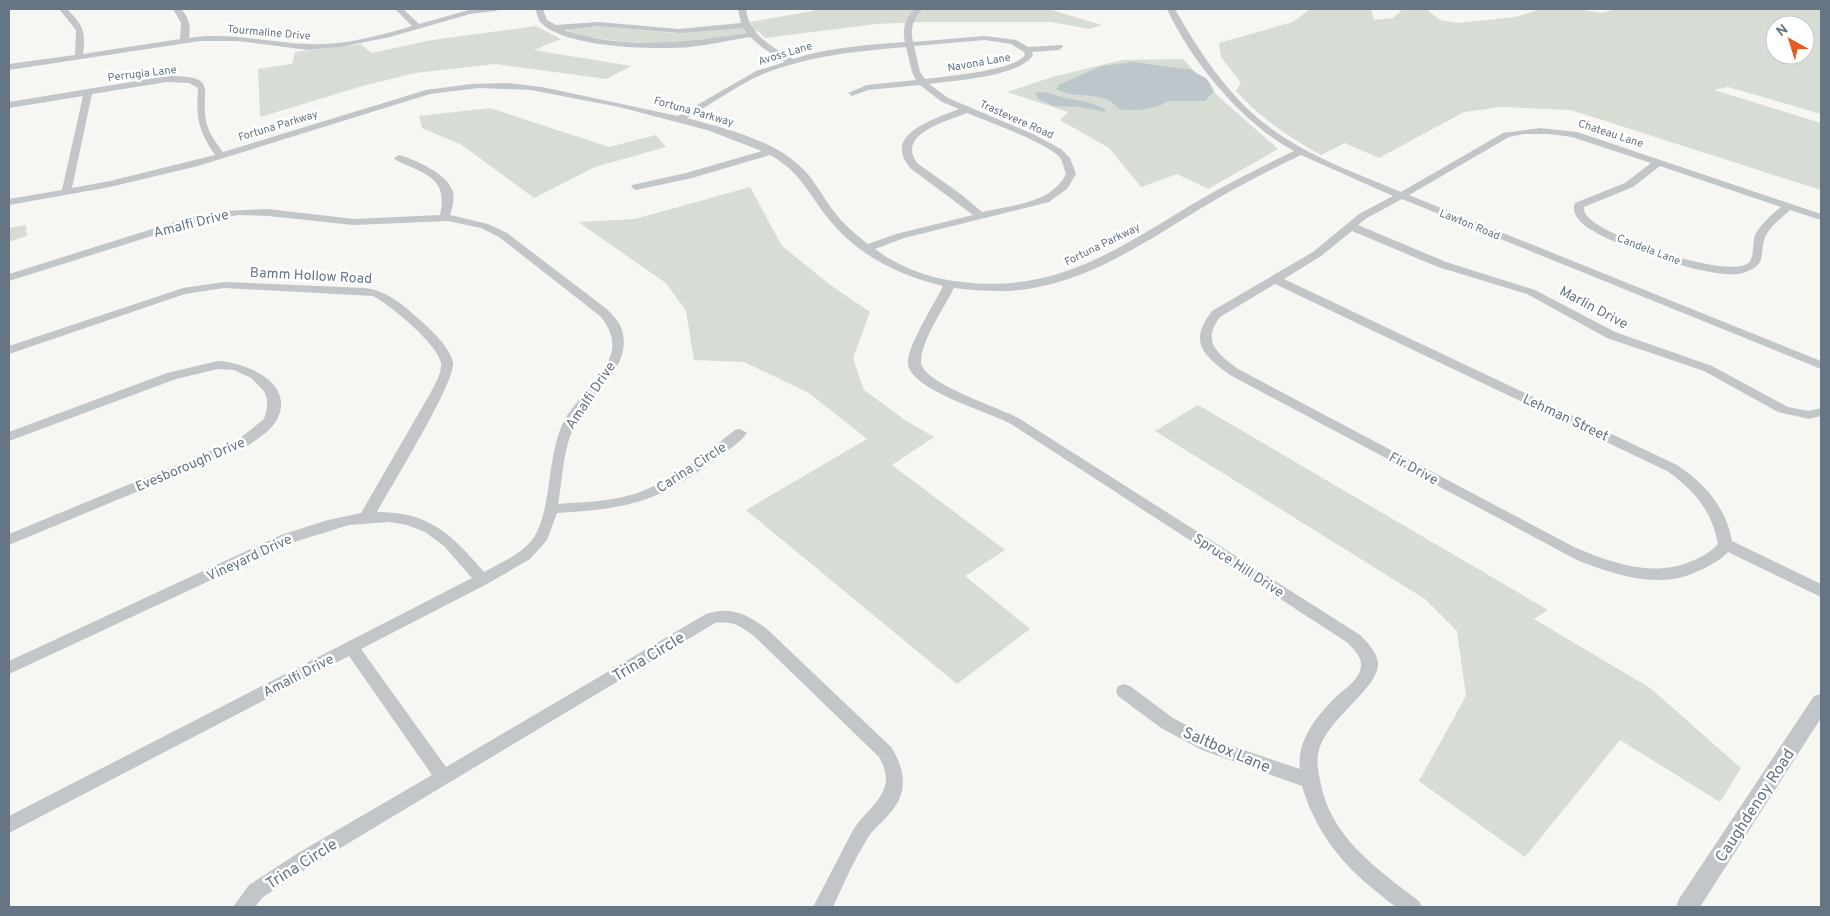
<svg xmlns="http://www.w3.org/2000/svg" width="1830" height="916" viewBox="0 0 1830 916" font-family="Overpass,sans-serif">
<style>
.green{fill:#d7ddd4;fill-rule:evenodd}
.water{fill:#bcc6cb}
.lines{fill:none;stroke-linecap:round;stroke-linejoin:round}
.minor{fill:#c2c6c9;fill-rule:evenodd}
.tertiary{fill:#c2c6c9;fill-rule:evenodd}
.labels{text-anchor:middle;stroke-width:5;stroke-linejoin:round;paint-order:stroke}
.far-street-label{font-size:11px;fill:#657584;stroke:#fff}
.street-label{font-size:14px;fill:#657584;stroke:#fff}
.near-street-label{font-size:16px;fill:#657584;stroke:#fff}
</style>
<rect width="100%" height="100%" fill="#f6f6f3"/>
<path class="green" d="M815,9h233l54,16 -12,4 -39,-7h-133l-41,2 -112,14 -7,-7c-25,4 -56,12 -80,13 -20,0 -102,-3 -113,-16l40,-2 68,7 80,-8 -4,-3 64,-11z
M1310,9h61l3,11 19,-2 10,-9h23l14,11 17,3 59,-6 24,-8h38l24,4 15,-4h204v105l-93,-27 -14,3 107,33v67l-250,-80 -70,-3 -37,5 -85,46 -34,-15 -24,12c-33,-18 -60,-37 -85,-64l5,-8 -20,-26 -2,-14 74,-21zM1775,25h30v30h-30z
M536,26l25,13 -27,11 97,16 -24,13 -112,-15 -80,9 -49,12 -106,32 -2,-48 34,-5 3,-12 65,-8 12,9 60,-13z
M1183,59l36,38 59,52 -70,40 -31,-15 -36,13 -32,-39 -49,-28 8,-8 -61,-20 45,-15 70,-17z
M490,108l119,39 47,-12 10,12 -71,20 -61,31 -72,-53 -40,-17 -3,-12z
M750,187l32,59 47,38 41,28 -17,46 11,32 41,30 29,17 -42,28 113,85 -40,26 65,53 -73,55 -211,-174 121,-71 -58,-46 -65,-31 -50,-2 -8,-49 -20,-28 -88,-61 57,-3z
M26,225l1,11 -18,6v-14z
M1198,405l350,205 -14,9 116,69 91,80 -21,34 -100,-62 -95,117 -106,-76 47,-85 -9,-65 -32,-32 -270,-168z"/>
<path class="water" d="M1134,62c17,2 42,7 57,7v1l16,9 7,12 -9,10h-37c-10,8 -35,11 -49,8 -16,-20 -44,-9 -63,-20l3,-2 -1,-2 44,-19z
M1039,92c12,0 16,4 27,6 15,3 26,4 39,11v3l-25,-5 -27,-1 -15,-7 -3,-6z"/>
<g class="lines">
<path class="minor" d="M59,9h8c16,16 19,22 16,45l97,-15 1,-16 -8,-14h8c8,9 10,17 8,29 39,-6 78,4 118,6 34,2 72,-8 105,-18l-17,-17h8l16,15 50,-14 31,-1 -4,2 -26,3 -80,23 -50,10 -32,3 -70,-9h-38l-191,29v-6l66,-9 1,-25z
M535,9h8l4,11 9,5 42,-3 81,7 62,-6 -3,-14h8c3,26 25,37 47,50 36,-12 74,-14 112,-17 -3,-15 0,-21 9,-33h8c-9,12 -12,18 -9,33l72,-6 31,4 12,7 34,-2 1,2 -4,3 -27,2 1,3c-14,22 -77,25 -104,29l19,14 85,36 28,15 9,9 6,16 -9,15 -18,13 -145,36 -29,11c25,19 57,30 87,33 98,12 161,-37 241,-84 30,-17 60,-32 91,-47 -51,-27 -103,-90 -127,-142h8c23,41 52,85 89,114 40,32 90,49 137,69l102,-59 37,-5 37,4 244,82v6l-31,-10c-7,7 -16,13 -22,22 -12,18 4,32 -25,41 -27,9 -141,-30 -161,-50 -6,-6 -10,-13 -7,-20l50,-20 26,-20 -79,-26 -23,-3h-25l-15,3 -100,58 412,166v8l-419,-170 -35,19 -9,7 88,37 89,28 80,42 97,34 76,41 21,4 12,-3v8l-12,3 -31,-7 -74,-41 -97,-33 -80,-44 -89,-27 -86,-36 -31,25 -37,23 393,186c28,19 49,42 55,76l89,43v13l-93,-45c-7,8 -16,12 -25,17 -8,3 -17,8 -25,9 -34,7 -71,-6 -101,-18l-347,-185c-27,-20 -42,-33 -18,-64l101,-59 46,-38 34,-18 -92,-41c-31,15 -61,30 -91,48 -56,33 -112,74 -177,85 -26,5 -53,3 -79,0 -10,20 -32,51 -33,73 -2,22 81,47 99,58l340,216c7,7 17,17 18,28 2,24 -51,56 -59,87 -3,11 -1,20 1,30 9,56 57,89 99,121l3,6c-7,0 -16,2 -23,0 -8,-1 -16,-11 -22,-15 -37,-29 -62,-62 -75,-106l-100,-36 -41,-22 -43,-32 -2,-5 2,-5 6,-2 6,2 43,32 41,22 86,29c-4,-28 18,-55 37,-73 9,-8 23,-17 24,-30 1,-9 -7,-16 -13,-23l-337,-219c-21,-12 -102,-34 -103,-61 -1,-17 27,-60 35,-77 -46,-11 -87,-32 -116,-69 -20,-26 -28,-46 -57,-62l-78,23 -56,12 -5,-3 1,-2 54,-12 76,-22 -55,-21 -88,-23 -88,-17 -52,-2 -49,6 -232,72 -88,21 -101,18v-6l53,-9 21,-94 -74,12v-6l158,-26c56,0 31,14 40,49 3,10 10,19 16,27l203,-62 45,-6 37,-1 34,4 136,29 78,-45 29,-9 -22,-14 -13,-11c-20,3 -40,8 -60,10 -34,3 -124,1 -149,-24 -3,-3 -4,-10 -6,-14zM598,26l81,7 64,-5 4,5c-61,10 -124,17 -183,-3zM985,40l26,4 13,8 1,3c-11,16 -80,21 -100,24l-5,-7 -6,-26zM906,47l6,25 4,8 -49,5 -19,8 4,3 16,-6 52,-5 22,17 17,7c-16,7 -59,19 -57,41 0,7 4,12 8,18l63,47 -77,19 -28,10c-13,-10 -26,-21 -36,-35 -9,-12 -16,-26 -27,-38 -29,-31 -79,-42 -118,-53 23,-13 52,-34 76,-44 46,-18 94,-23 143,-27zM167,82l22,1 9,5c-2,30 0,42 17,67l-105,26 -38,7 20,-94zM967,113c19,8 84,31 94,46 2,5 3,10 5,15 -15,30 -55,31 -84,38l-20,-17 -45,-32c-21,-29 30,-42 50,-50zM1660,166l121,41c-10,8 -20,17 -26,28 -3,9 0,24 -8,29 -23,14 -142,-27 -159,-47 -3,-3 -4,-6 -4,-10l49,-20zM1275,284l392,187c27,19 45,40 51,73 -7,8 -16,13 -26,17 -39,17 -81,2 -118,-14l-336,-178c-20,-15 -37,-27 -18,-52z
M399,155c17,5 49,19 54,37 2,7 -1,16 -3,23l38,9 19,9 101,77c4,5 10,10 12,15 17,38 -27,68 -43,96 -14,24 -14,56 -19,83 23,-2 47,-2 69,-8 41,-10 76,-41 108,-66l5,-1 7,4c-8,11 -22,19 -33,27 -56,43 -89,49 -157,53l-10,27 -17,19 -43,25 -126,65 85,118 260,-153c26,-8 40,0 61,15l124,118c14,22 18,45 -1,66 -6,8 -15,14 -21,23 -14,22 -25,47 -36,71h-20l39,-75c16,-27 48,-39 27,-75l-124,-120c-15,-11 -20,-16 -40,-14l-403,242 -49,32 -8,10h-22l16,-22 49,-32 134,-78 -83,-119 -340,177v-17l463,-238 -28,-32 -19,-14 -18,-7 -17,-3 -41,3 -58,18 -282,131v-13l272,-126 47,-15 33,-7 70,-121c4,-8 11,-19 10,-29 -4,-20 -51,-58 -68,-67l-149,-8 -39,6 -176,60v-8l174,-58 41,-6 141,6c23,3 38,17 55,32 12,11 29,26 33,42 4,18 -64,128 -76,150 53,0 74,22 107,60 16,-9 39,-18 50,-35 18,-28 13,-81 29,-114 10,-22 45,-49 49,-73 2,-13 -4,-25 -12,-34l-101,-79 -18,-9 -33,-7 -94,4 -86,-9 -29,-1 -46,8 -184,58v-7l178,-56 36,-7 45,-2 86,10 86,-4c9,-38 -16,-41 -44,-55l-2,-2z
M218,361c26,1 74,20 61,54 -5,14 -19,22 -30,30l-240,100v-11l230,-95 25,-20 3,-10v-10l-3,-8 -13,-13 -17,-8 -16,-1 -42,10 -167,62v-9l158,-59z"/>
<path class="tertiary" d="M1821,694v24l-121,189h-24l3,-8 135,-203z"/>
</g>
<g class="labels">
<g class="far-street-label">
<text transform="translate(269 32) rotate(5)" y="4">Tourmaline Drive</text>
<text transform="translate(785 53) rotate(-17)" y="4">Avoss Lane</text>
<text transform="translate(979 62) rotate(-10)" y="4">Navona Lane</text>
<text transform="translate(142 73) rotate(-7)" y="4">Perrugia Lane</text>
<text transform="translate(694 111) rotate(16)" y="4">Fortuna Parkway</text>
<text transform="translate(1017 119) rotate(24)" y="4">Trastevere Road</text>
<text transform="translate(278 125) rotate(-17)" y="4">Fortuna Parkway</text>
<text transform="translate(1611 133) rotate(18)" y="4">Chateau Lane</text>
<text transform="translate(1470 224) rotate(22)" y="4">Lawton Road</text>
<text transform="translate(1102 244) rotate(-26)" y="4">Fortuna Parkway</text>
<text transform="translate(1649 249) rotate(21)" y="4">Candela Lane</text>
</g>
<g class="street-label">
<text transform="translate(191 223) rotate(-14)" y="5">Amalfi Drive</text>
<text transform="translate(311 275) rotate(3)" y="5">Bamm Hollow Road</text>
<text transform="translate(1594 307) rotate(28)" y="5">Marlin Drive</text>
<text transform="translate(590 395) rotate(-56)" y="5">Amalfi Drive</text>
<text transform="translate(1566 417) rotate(25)" y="5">Lehman Street</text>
<text transform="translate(190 464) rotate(-23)" y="5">Evesborough Drive</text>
<text transform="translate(691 467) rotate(-33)" y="5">Carina Circle</text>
<text transform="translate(1414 468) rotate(28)" y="5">Fir Drive</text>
<text transform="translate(249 557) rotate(-25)" y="5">Vineyard Drive</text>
<text transform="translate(1239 565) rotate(33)" y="5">Spruce Hill Drive</text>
<text transform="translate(298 675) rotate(-27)" y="5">Amalfi Drive</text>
</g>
<g class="near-street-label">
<text transform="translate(648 656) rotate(-31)" y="6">Trina Circle</text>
<text transform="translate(1227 749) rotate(23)" y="6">Saltbox Lane</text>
<text transform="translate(1754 805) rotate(-57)" y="6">Caughdenoy Road</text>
<text transform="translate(301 863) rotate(-32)" y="6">Trina Circle</text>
</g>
</g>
<rect width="1830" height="916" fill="none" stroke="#657584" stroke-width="20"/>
<g transform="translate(1790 40) rotate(321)"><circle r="24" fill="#ffffff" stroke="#c1c8ce"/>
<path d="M0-4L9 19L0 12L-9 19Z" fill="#e45b25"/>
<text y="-8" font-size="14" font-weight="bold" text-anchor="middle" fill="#657584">N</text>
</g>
</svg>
